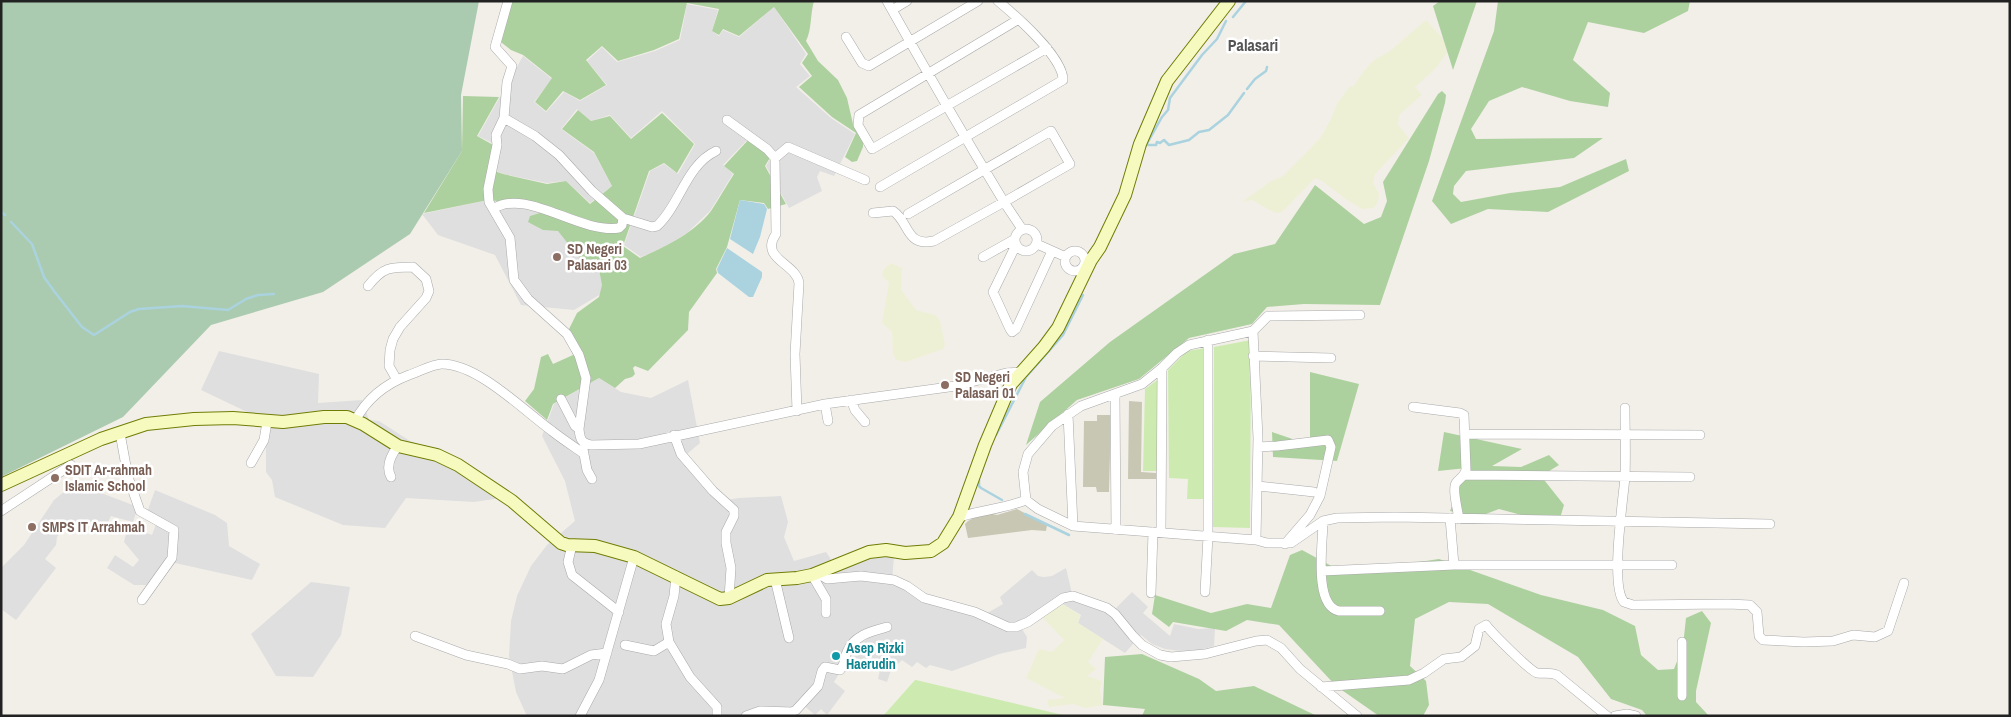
<svg xmlns="http://www.w3.org/2000/svg" width="2011" height="717" viewBox="0 0 2011 717" font-family="'Archivo Narrow',sans-serif">
<style>
.residential{fill:#e0dfdf}
.construction{fill:#c7c7b4}
.farmland{fill:#eef0d5}
.grass{fill:#cdebb0}
.forest{fill:#add19e}
.cemetery{fill:#aacbaf}
.water{fill:#aad3df}
.lines{fill:none;stroke-linecap:round;stroke-linejoin:round}
.stream{stroke:#aad3df;stroke-width:2.5}
.street-casing{stroke:#a9a9a9;stroke-width:10}
.secondary-casing{stroke:#707d05;stroke-width:14}
.street{stroke:#fff;stroke-width:9}
.secondary{stroke:#f7fabf;stroke-width:12}
.education-dot{fill:#8d6e63;stroke:#fff;stroke-width:2}
.culture-dot{fill:#0f9aa8;stroke:#fff;stroke-width:2}
.labels{text-anchor:middle;stroke-width:5;stroke-linejoin:round;paint-order:stroke}
.education-label{font-size:14px;font-weight:bold;fill:#785e54;stroke:#fff;text-anchor:start}
.culture-label{font-size:14px;font-weight:bold;fill:#0d838f;stroke:#fff;text-anchor:start}
.quarter-label{font-size:16px;font-weight:bold;fill:#555;stroke:#fff}
</style>
<rect width="100%" height="100%" fill="#f2efe9"/>
<path class="residential" d="M687,4l31,6 -6,21 7,5 4,-6 16,7 35,-30 32,47 -6,10 10,12 -14,11 35,31 24,16 -21,42 -14,-5 -3,6 5,14 -33,17 -23,-42 9,-15 -25,-14 -27,28 10,9 -23,37 -24,23 -18,11 -27,12 -17,-12 26,-74 14,-7 14,10 17,-30 -33,-33 -31,27 -21,-23 -19,6 -14,-12 -16,20 33,24 18,33 -22,17 -24,-22 -19,2 -44,-9 -13,-6 6,-23 -18,-9 45,-80 29,23 -18,23 12,10 18,-20 16,9 27,-16 -20,-24 15,-14 15,15 38,-11 25,-11z
M488,200l54,10 44,34 25,44 -37,22 -53,-5 -26,-50 -57,-20 -16,-21z
M219,351l100,23 -1,29 44,-3 7,20 10,1 31,20 21,7 70,50 -27,4 -68,-4 -21,30 -42,-3 -68,-28 -3,-17 -6,-8v-51l-65,-31z
M599,378l22,14 30,6 37,-18 12,63 -13,11 39,46 13,-2 42,-2 7,26 -4,15 10,24 32,-9 12,18 38,-14h18l-2,25 92,34 19,-11 -3,-7 32,-27 6,6 6,1 8,-1 14,-8 7,30 38,15 21,-21 16,15 -5,6 27,23 4,-12 24,5 17,-1 -1,18 -14,4 -19,1 -16,-2 -13,-5 -11,-9 -16,18 -47,-30 3,-8 -20,-12 -39,26 5,8 -1,11 -27,6 -47,17 -22,-6 -4,3 -9,-6 -5,5 -10,-7 -11,10 -4,12 -9,-3 2,-9 -40,2 -6,10 11,9 -18,24 -6,-6 -6,6 -13,-11 -6,12h-269l-11,-24 -7,-36 2,-35 6,-25 14,-30 16,-21 28,-24 -10,-40 -23,-45 12,-32z
M155,490l60,25 12,8 2,23 31,18 -8,16 -77,-17 -18,22h-23l-27,-17 8,-13 18,12 6,-7 -15,-18 4,-16 24,9 4,-11 -11,-6z
M65,491h31l42,16 -5,15 -22,-6 -5,10 -24,-6 -15,4 -10,13 -1,8 -11,14 11,9 -40,52 -15,-11v-41l23,-23 30,-45z
M311,582l39,5 -9,48 -28,42 -37,-1 -25,-42z"/>
<path class="construction" d="M1129,401l13,1 -1,70 15,1v6h-28z
M1097,415h14l-2,77h-12l-1,-5h-13l1,-66h13z
M1017,509l30,16 -1,6 -14,-1 -64,8 -3,-14 3,-3 9,-5 11,-3 9,2z"/>
<path class="farmland" d="M1426,20l19,21 2,12 -11,15 -21,19 7,8 -23,20 -1,10 11,13 -34,36 -2,9 6,11 -1,8 -4,6 -12,1 -15,-9 -25,-19 -7,-3 -32,33 -5,2 -5,-1 -21,-12 -10,2 29,-21 12,-5 20,-20 18,-19 10,-18 6,-15 13,-18 3,1 11,-16 10,-11 16,-9z
M891,263l11,5 -1,22 15,20 19,5 5,6 5,24 -2,4 -37,13 -10,-2 -3,-6 -1,-22 -10,-9 7,-41 -5,-4 -2,-6 4,-5z
M1061,603l19,12 -2,8 25,16 -15,23 8,7 -9,7 15,5 -2,9 3,15 -18,3 -12,-4 -24,3 -2,-7 18,-2 -39,-20 13,-29 13,3 12,-12 -22,-23z"/>
<path class="grass" d="M1251,340l-1,188 -37,-1 1,-180z
M1206,348l-2,151h-17l1,-20 -19,-1 -1,-108 19,-19z
M1160,378l1,93h-18l2,-82z
M915,680h1l151,36h-184z"/>
<path class="forest" d="M512,1h302c-4,14 -2,28 -8,40l12,20 20,19 9,18 6,26 10,12v11l-6,14 -5,1 -7,-5 11,-24 -24,-16 -33,-30 13,-11 -10,-13 6,-9 -34,-47 -35,29 -16,-7 -4,6 -7,-4 7,-22 -32,-6 -8,36 -25,11 -36,11 -16,-15 -16,14 20,25 -26,15 -17,-9 -17,20 -11,-9 17,-24 -29,-23 -12,-5 -14,-11z
M1440,1h37l-24,69 -20,-64z
M1498,1h192l-2,10 -44,22 -56,-11 -15,38 37,33 -2,14 -38,-6 -48,-14 -33,14 -18,28 5,10 127,-1 -29,20 -108,13 -12,15 -1,8 8,8 49,-9 50,-6 66,-28 3,12 -81,41 -60,-3 -37,15 -19,-23 62,-170z
M1442,91l4,4 -1,8 -16,58 -49,144 -76,-1 -37,3 -15,17 -63,14 -50,41 -62,21 -51,45 14,-43 70,-60 124,-88 41,-10 40,-59 49,39 17,-7 6,-16 -4,-19 55,-88z
M463,96l36,1 -22,39 18,10 -6,23 14,5 44,10 19,-3 24,23 22,-18 -18,-34 -32,-23 16,-19 13,11 19,-5 21,23 31,-26 32,31 -17,29 -13,-10 -15,8 -26,75 17,12c26,-12 53,-24 71,-47 8,-12 15,-25 23,-37l-10,-8 26,-28 24,13 -9,15 21,38 -18,5 -4,-6 -24,-3 -13,47 -11,22 1,4 -28,39 -1,18 -40,41 -13,-5 -2,2 2,6 -3,3 -7,2 -10,9 -16,-10 -46,26 -6,16 -22,-19 9,-12 7,-32 7,-3 5,10 20,-9 -9,-23 5,-3 8,-16 22,-16 3,-12 -5,-26 -16,1 -23,-29 -15,-1 -15,-8 2,-6 10,-3 -1,-7 -51,-6 -64,13 38,-62z
M1310,372l49,12 -22,77 -64,-4 -1,-25 38,13z
M1444,432l78,17 -30,17 29,1 28,-12 10,10 -18,11 23,29 -6,20 -59,-16 -21,8 -28,-6 17,-43 -29,3z
M1302,550l35,19 41,-1 61,-9 102,36 62,15 32,16 6,29 17,15 16,-1 9,-23 3,-28 16,-7 9,12 -15,68v11l13,14h-62l-5,-6 -31,-11 -33,-42 -90,-53 -39,-2 -34,17 -5,47 16,15 3,24 -6,11h-44l-43,-30 -57,-61 -32,-5 -21,11 -53,-9 -4,5 -17,-13 3,-19 56,18 36,-9 24,4 19,-53z
M1142,654l57,25 17,12 38,-5 63,30h-175l3,-7 -42,-4 2,-48z"/>
<path class="cemetery" d="M1,1h478l-18,94 1,56 -52,83 -87,58 -112,33 -88,92 -122,60z"/>
<path class="water" d="M740,200l24,4 3,5 -7,28 -7,17 -23,-15z
M727,248l35,24v5l-9,20h-4l-31,-24 -1,-4z"/>
<g class="lines">
<path class="stream" d="M1233,17l13,-16
M1247,89l8,-10 11,-8 1,-4
M1148,145h8l1,-3 3,1 4,-3 5,5 20,-5 10,-8 10,-2 19,-15 16,-22
M1144,149l18,-32 6,-7 2,-12 32,-43 15,-16 9,-18
M1,212l4,3
M11,222l21,22 12,33 10,14 28,36 12,8 36,-23 9,-3 43,-3 46,4 18,-11 12,-4 16,-1
M996,435l30,-58 37,-42 20,-40
M979,480v6l2,2 21,12
M1025,514l44,21"/>
<g class="street-casing">
<path id="street" d="M508,1l-13,46 17,19 -5,16 -3,36 -8,17 1,10 -9,44 1,13 21,36 4,42 14,19 39,35 12,21 7,23 -7,51c1,10 2,14 12,16l48,-1 186,-40 131,-18 50,-13 14,-1
M887,1c38,68 77,135 117,201l66,-38 -19,-33 -143,83
M892,10l15,-9
M1019,19l-160,96 -1,10 14,24 175,-101
M846,37l16,26 7,3 109,-65
M727,120l40,29 8,9 1,76c-17,25 20,29 23,49l-4,71 2,57
M775,158l13,-11 77,33
M880,187l183,-107c0,-23 -47,-64 -65,-79
M493,209c33,-22 86,25 126,19l3,-3 1,-7 -31,-27 -33,-36 -24,-19 -31,-18
M873,213l20,-2c17,11 12,36 41,30l70,-39 18,27
M623,218l29,9 5,-1c23,-21 29,-61 59,-75
M1015 240a11 11 0 1 1 22 0a11 11 0 1 1-22 0Z
M1037,244l29,13
M1016,245l-23,47 17,37 2,3 4,-3 36,-78
M1065 261a10 10 0 1 1 20 0a10 10 0 1 1-20 0Z
M983,257l32,-18
M368,286c15,-19 22,-19 45,-19l13,12 3,12 -3,7 -26,29 -7,12 -3,11 -1,16 8,14
M1253,331l5,107 -2,102
M1253,356l78,2
M1115,394l1,136
M561,399l14,27 4,3
M851,400l4,10 10,12
M825,404l3,17
M1413,407l47,6 4,2 2,55c-2,7 -6,8 -10,13 -4,6 2,28 3,36
M1625,408c0,23 1,46 0,69 -2,24 -15,109 -1,125l9,3 95,-1 22,1 7,7 2,24 4,4 41,2 29,-1 20,-6 22,2 13,-6 16,-48
M1068,414l5,112
M355,421c12,-23 30,-37 54,-46 10,-3 23,-11 33,-11 36,0 81,46 110,67 10,8 21,15 31,22
M120,433l8,44 12,34 34,19 -2,28 -30,42
M1466,434l234,1
M674,435l7,19 32,37 21,19v6l-8,16v11l5,25 -2,30
M1258,447l19,-1 51,-6 3,7 -11,49 -10,19 -25,29
M583,449l4,21 5,9
M251,463l13,-23 3,-18
M1465,475l225,2
M391,477c-6,-11 0,-22 7,-31
M1258,486l56,6
M1026,500l-3,-28 5,-18 24,-28 29,-20 61,-22 20,-16 15,-15 12,-8 64,-14 15,-15 92,-1
M1,511l70,-46
M959,517c23,-7 44,-8 67,-17l12,9 35,17 183,14 11,3h24l32,-22 14,-3 58,-1 375,7
M1450,518l4,47
M1323,521c0,21 -10,85 16,90h41
M1161,532l1,-164
M572,545l-4,17 4,13 47,37
M1322,571l132,-6h218
M817,573l10,6 34,-3 33,4 13,6 17,12 51,14 33,15h8l12,-5 35,-24 10,-2 34,12 8,6 18,22 9,9 18,10 11,2 34,-3 51,-13 11,-1 14,8 19,21 57,47
M812,575l14,24v14
M676,576l-2,20 -8,28 3,18 21,35 27,30v9
M775,579l14,59
M1205,592l3,-56v-196
M1151,593l2,-61
M415,636l51,19 42,9 12,5 22,-3 21,3 28,-14 16,-2
M1682,642v54
M625,645l29,6 15,-9
M1321,687l88,-7 15,-7 20,-14 17,-2 14,-11 4,-17 7,-4c6,8 44,46 51,48 7,1 13,-1 20,2l50,41
M580,716l19,-36 35,-123
M746,716l14,-5 32,1 4,-2 22,-24 4,-15 3,-4 15,3c6,-7 4,-11 7,-18 7,-17 25,-21 40,-25
M1615,716l12,-2 9,2"/>
</g>
<g class="secondary-casing">
<path id="secondary" d="M1,485l100,-46 45,-15 48,-5 39,-1 50,4 41,-5h23l16,7 35,22 39,9 21,10 54,36 49,42 6,2 28,1 39,11 86,42 9,-1 38,-18 30,-2 15,-3 57,-23 17,-2 19,3 26,-2 12,-8 16,-26 26,-72 26,-61 33,-37 14,-19 33,-68 9,-13 25,-52 15,-51 27,-63 62,-80"/>
</g>
<use href="#street" class="street"/>
<use href="#secondary" class="secondary"/>
</g>
<g class="education-dot">
<circle cx="557" cy="257" r="5"/>
<circle cx="945" cy="385" r="5"/>
<circle cx="55" cy="478" r="5"/>
<circle cx="32" cy="527" r="5"/>
</g>
<circle class="culture-dot" cx="836" cy="656" r="5"/>
<g class="labels">
<g class="education-label">
<text x="567" y="254">SD Negeri<tspan x="567" dy="16">Palasari 03</tspan></text>
<text x="955" y="382">SD Negeri<tspan x="955" dy="16">Palasari 01</tspan></text>
<text x="65" y="475">SDIT Ar-rahmah<tspan x="65" dy="16">Islamic School</tspan></text>
<text x="42" y="532">SMPS IT Arrahmah</text>
</g>
<g class="culture-label">
<text x="846" y="653">Asep Rizki<tspan x="846" dy="16">Haerudin</tspan></text>
</g>
<g class="quarter-label">
<text x="1253" y="51">Palasari</text>
</g>
</g>
<rect width="2011" height="717" fill="none" stroke="#222222" stroke-width="5"/>
</svg>
